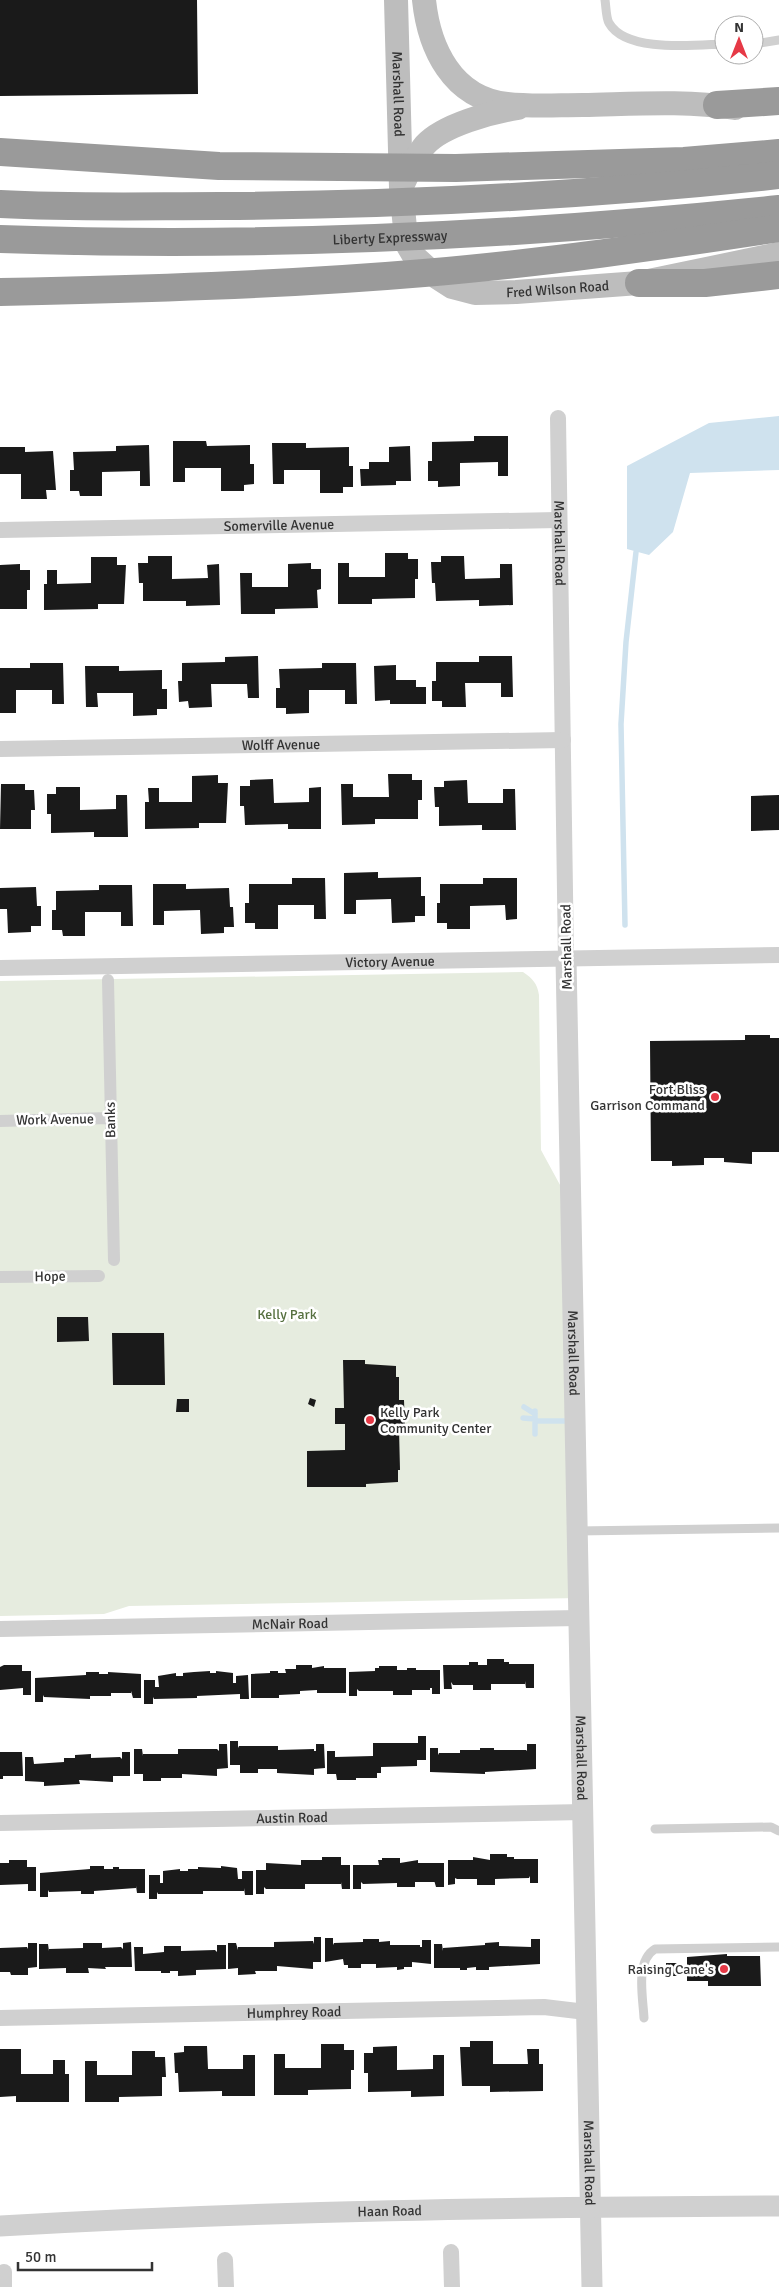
<svg xmlns="http://www.w3.org/2000/svg" width="779" height="2287" viewBox="0 0 779 2287" font-family="Signika,sans-serif">
<style>
.green{fill:#e6ecdf}
.water{fill:#cfe2ee}
.lines{fill:none;stroke-linecap:round;stroke-linejoin:round}
.stream{stroke:#cfe2ee;stroke-width:5.5}
.building{fill:#1a1a1a}
.service{stroke:#d0d0d0;stroke-width:9}
.pedestrian{stroke:#d0d0d0;stroke-width:12}
.minor{stroke:#d0d0d0;stroke-width:16}
.tertiary{stroke:#d0d0d0;stroke-width:21}
.secondary{stroke:#bdbdbd;stroke-width:24}
.motorway{stroke:#9a9a9a;stroke-width:28}
.motorway-bridge{stroke:#9a9a9a;stroke-width:28}
.poi-dot{fill:#e63946;stroke:#fff;stroke-width:2}
.labels{text-anchor:middle;stroke-width:5;stroke-linejoin:round;paint-order:stroke}
.street-label{font-size:14px;fill:#333;stroke:#fff}
.poi-label{font-size:14px;fill:#333;stroke:#fff;text-anchor:end}
.park-label{font-size:14px;fill:#56703f;stroke:#fff}
</style>
<rect width="100%" height="100%" fill="#fff"/>
<path class="green" d="M523,972c10,7 14,11 16,23l2,155 31,57 7,391 -450,8 -25,8 -104,2v-635z"/>
<path class="water" d="M779,416v54l-89,3 -17,59 -24,23 -22,-6v-83l82,-43z"/>
<g class="lines">
<path class="stream" d="M625,925l-4,-201 5,-82 10,-90
M524,1407l11,7
M535,1411v23
M523,1418l12,1
M535,1421h35"/>
</g>
<path class="building" d="M0,0h197l1,94 -198,2z
M474,436h34v40h-10v-14l-38,1v23l-22,1v-6h-10v-20h4v-19l42,-1z
M173,441h33l1,5 43,-1v19h4v20l-10,1v6h-23v-23h-36v14h-12z
M272,443h34v5l43,-1v19h4v21h-10v6h-23v-23h-36v14h-11z
M149,445l1,41h-10v-15l-38,1v24h-22l-1,-5h-9v-21h4l-1,-18 43,-1v-5z
M410,446l1,35h-15v4l-35,1 -1,-17h9v-7h20v-15z
M0,447h25v5l28,-1 3,39h-10l1,9h-26v-25h-21z
M385,553h23v6h10v20h-3v19l-43,1v5h-34v-41h11v14h36z
M148,556h24v23l36,-1 -1,-13 12,-1 1,41 -34,1v-5h-43v-18h-4l-1,-20h10z
M441,556h23l1,23 35,-1v-14h12l1,41 -34,1v-6l-43,1 -1,-18h-3l-1,-21h10z
M91,557h26v8h9l-2,39h-26v5l-54,1v-26h3v-14h10v14l34,-1z
M311,563v6h10v20l-4,1 1,18 -43,1v5h-34l-1,-41h12v14h36v-23z
M20,564v6h10v20h-3v19h-27v-44z
M258,656l1,42h-11l-1,-14h-36l1,23 -23,1 -1,-7 -9,1 -1,-21h4v-18l43,-1v-5z
M479,656h33l1,41h-12v-14h-36l1,24h-24v-6h-10v-20h4v-19h43z
M30,663h33l1,41h-12v-14h-36v23h-16v-45h30z
M322,663h34l1,41h-12v-14h-36v23l-23,1v-6h-10v-20h4l-1,-19 43,-1z
M396,665v15h20v7h10v17h-36v-4l-15,1 -1,-35z
M85,666h34v5l43,-1v19h5v20h-10v6l-24,1v-23h-36l1,14h-12z
M388,774h24v6h10v20h-4v19h-43v5l-33,1 -1,-41h12v13h36z
M218,775v8h10l-2,40h-27v5l-54,1v-27h4l-1,-14h11v14h33v-26z
M273,779l1,24 35,-1v-14l12,-1v42h-33v-5l-43,1 -1,-19h-4v-20h10v-6z
M467,780l1,23h35v-14h12l1,41h-34v-5l-43,1v-19h-4l-1,-20h10v-6z
M1,784h24v6h9l1,20h-4v19h-31z
M56,787h24v23l36,-1v-14h11l1,42h-34v-5l-43,1v-19h-4v-20h9z
M779,795v35l-28,1v-35z
M378,872v6l43,-1v19h4v20h-10v6l-23,1 -1,-24 -35,1v14h-12v-41z
M292,878h33l1,41h-12v-14h-36v24h-23v-6h-10v-20h4v-19h43z
M483,878h34v41l-11,1 -1,-15 -35,1v23h-23v-6h-10v-20h3v-19h43z
M153,884h33v5l43,-1 1,19h3l1,20h-10v6l-23,1 -1,-24 -36,1v14h-11z
M99,885h33l1,41h-12v-14h-36v24h-22l-1,-6h-10v-20h4v-19l43,-1z
M36,887l1,19h4v20h-10v6l-23,1 -1,-24h-7v-21z
M745,1035h25v3h9v114h-27v12l-28,-2v-4h-20v7l-32,1v-5h-21l-1,-120 95,-1z
M57,1317h31l1,24 -32,1z
M112,1333h52l1,52h-52z
M343,1360h22v4l31,2v11h3v23h5l1,29h-6l1,41h-2v12l-32,2v3h-59v-36l38,-1v-26h-10v-16h9z
M310,1398l6,2 -2,7 -6,-3z
M177,1399h12v13h-13z
M487,1659h17v3h5v2h25v24h-8l-1,-7v3h-34v6h-18v-5h-20l-2,-3 1,7h-8l-1,-24h26v-3h9v3h9z
M4,1665h18v6h9v24h-8v-7l-23,2v-23z
M296,1665h16v3l12,-2v2h22v25h-29v-3l-17,1v3l-21,1v3h-28v-24l19,-1v-2h8v2h8l-1,-4h11z
M379,1666h18v4h10v-2h9v2h24v24h-8v-6h-2v2h-18v5h-19v-4h-34l-2,-2v7h-8v-24l26,-1v-3h4z
M210,1671v2h6v-2l17,2v10h3v-7l12,-1 1,24h-9v-5l-43,2v2l-43,1 -1,-2v7h-9v-24h11v7h4l-1,-11 18,-3v3h7v-3l11,-1z
M86,1672h13v2h9v-2l33,2v24h-8l-2,-7v2h-20v3h-21v3l-46,-2 -1,-2v7h-8v-24l51,-3z
M418,1736h8v24h-9v6l-36,1v6h-4v5h-21v2h-19l-1,-6h-9v-23h8v6l38,-1v-13h45z
M230,1741h8v7l1,-2h39v4l36,-1v2h2v-7h8l1,24 -11,1v6l-37,-2v-4h-19v4h-18v-8h-10z
M219,1744h8l1,24 -11,1v7l-35,-2v4h-21v3h-18v-7h-9v-25h8l1,7v-2h35v-5h39l2,2z
M527,1744h9v25l-51,3v2l-55,-2v-24h8v7l1,-2h21v-3h20v-2h14v2h32l1,1z
M0,1752h22l1,24h-20v3h-3z
M122,1752h8v24h-17v6l-34,-2 1,4 -36,2v-4l-19,-1v-24h8l1,7 30,-2v-4h11v-3l16,-1v4l29,-1 2,2z
M490,1854h17v3h7v2h24v24h-8v-7l-1,2 -34,1v6h-18v-6h-20l-2,-1v6l-7,1v-25h25v-3l17,3z
M322,1857h19v8h9v24h-8l-1,-7v2h-36v5h-39l-2,-2v7h-8v-24h10v-7l35,2v-5h21z
M382,1858h18v5l18,-3v3h26v24h-8l-2,-7 1,2h-20v5h-18v-4l-34,1 -2,-2v7h-8v-24h26l-1,-5h4z
M9,1860h18v7h9v24h-8v-7l-28,1v-22h9z
M90,1866h14v3h9v-2h6v2h26v24h-8l-1,-7v2l-42,3v3h-13v-3l-32,1 -1,-2v7h-8v-24l50,-4z
M221,1866l16,2 1,11h4v-8h11v24h-8l-1,-7v3h-41v3h-45l-1,-2v7h-8v-24h11v8h3v-12l17,-2v2h8v-2h10v-2l23,1z
M314,1937h7v25h-8v7l-36,-3v5h-22l1,3 -18,1v-7l-10,1v-26h8l2,7v-3h36v-5l39,-1 1,3z
M325,1938h8v7l1,-2 29,-1v-3h16v3l11,-1v4h30v2h2v-7h9v24l-19,-2v5h-8v2l-7,1v-3l-21,1v-4h-15v4h-13v-3h-4l-1,-6 -18,3z
M531,1939h9v25l-51,3v3h-13v-3l-9,1v2h-7v-2h-26v-24h8l1,7v-3l42,-3v-2l14,-1v4l32,1z
M131,1942l1,25h-27l1,2 -18,-1 1,5h-23v-5l-27,1v-25h9l1,7v-2l34,-1v-5h19v5l19,-1 2,2v-6z
M28,1943h9v24l-9,1v7h-17l-1,-3h-10v-24l27,-1 1,2z
M217,1945h9v24l-30,1v5l-18,1v-5h-8v2h-9v-2h-26l-1,-24h9v7l21,-2v-6h17v5l34,-1 2,2z
M727,1954v2h33l1,30h-53v-5h-21v-24z
M666,1963h12v13h-12z
M470,2041h23v23h35l-1,-15h12v15h4v27l-53,1v-6h-28l-2,-39h10z
M321,2044h23v6h10v20h-3v19l-43,1v5h-34v-41h11v14h36z
M184,2046h23l1,23h35v-14h12v41h-33v-5l-43,1 -1,-19h-3l-1,-20 10,-1z
M397,2046v24l36,-1v-14h11v41l-33,1v-6l-43,1v-19h-4v-20h9v-6z
M0,2049h21v25h32v-14h12v14h4v28h-53v-6l-16,1z
M132,2051h23v6h10l1,20h-4v19l-43,1v5h-34v-41h12v14h35z"/>
<g class="lines">
<path class="service" d="M605,0c1,6 1,18 4,23 17,30 85,22 115,21
M754,44l25,-4
M577,1531l202,-3
M655,1829l116,-2 8,4
M644,2018c-1,-21 -9,-57 11,-69l124,-2"/>
<path class="pedestrian" d="M108,980l6,280
M0,1121l110,-3
M0,1277l99,-1"/>
<g class="minor">
<path id="s1" d="M558,418l8,541"/>
<path id="s2" d="M0,530l558,-10"/>
<path id="s3" d="M0,749l563,-9"/>
<path id="s4" d="M0,968l779,-13"/>
<path id="s5" d="M0,1629l579,-11"/>
<path id="s6" d="M0,1823l584,-11"/>
<path id="s7" d="M0,2018l544,-11 42,5"/>
<path d="M451,2252l1,35"/>
<path d="M225,2260l1,27"/>
<path d="M4,2272v15"/>
</g>
<g class="tertiary">
<path id="s8" d="M566,959l26,1328"/>
<path id="s9" d="M0,2226c259,-15 519,-19 779,-20"/>
</g>
<g class="secondary">
<path id="s10" d="M396,0l5,188 4,40 2,16 7,12 24,22 14,9 23,6 41,-1 123,-9 140,-29"/>
<path d="M424,0c5,48 28,98 83,104 25,3 51,1 76,1 50,-1 102,-5 152,3"/>
<path d="M404,182c6,-13 12,-26 21,-37 18,-20 67,-33 93,-37"/>
</g>
<path class="motorway" d="M717,105l62,-4
M639,283h66l74,-8"/>
<g class="motorway-bridge">
<path d="M0,152l219,14 237,2 228,-7 95,-8"/>
<path d="M0,204c73,4 147,2 220,2 186,-1 373,-11 559,-31"/>
<path id="s11" d="M0,239c260,9 520,-3 779,-30"/>
<path d="M0,292c141,-3 283,-7 424,-19 119,-10 237,-27 355,-45"/>
</g>
</g>
<g class="poi-dot">
<circle cx="715" cy="1097" r="5"/>
<circle cx="370" cy="1420" r="5"/>
<circle cx="724" cy="1969" r="5"/>
</g>
<g class="labels">
<g class="street-label">
<text dy="5" stroke="none"><textPath href="#s10" startOffset="94">Marshall Road</textPath></text>
<text dy="5" stroke="none"><textPath href="#s11" startOffset="390">Liberty Expressway</textPath></text>
<text dy="5" stroke="none"><textPath href="#s10" startOffset="414">Fred Wilson Road</textPath></text>
<text dy="5" stroke="none"><textPath href="#s2" startOffset="279">Somerville Avenue</textPath></text>
<text dy="5" stroke="none"><textPath href="#s1" startOffset="125">Marshall Road</textPath></text>
<text dy="5" stroke="none"><textPath href="#s3" startOffset="281">Wolff Avenue</textPath></text>
<text transform="translate(566 947) rotate(-91)" y="5">Marshall Road</text>
<text dy="5" stroke="none"><textPath href="#s4" startOffset="390">Victory Avenue</textPath></text>
<text transform="translate(55 1119) rotate(-1)" y="5">Work Avenue</text>
<text transform="translate(110 1120) rotate(-91)" y="5">Banks</text>
<text transform="translate(50 1276) rotate(-1)" y="5">Hope</text>
<text dy="5" stroke="none"><textPath href="#s8" startOffset="394">Marshall Road</textPath></text>
<text dy="5" stroke="none"><textPath href="#s5" startOffset="290">McNair Road</textPath></text>
<text dy="5" stroke="none"><textPath href="#s8" startOffset="799">Marshall Road</textPath></text>
<text dy="5" stroke="none"><textPath href="#s6" startOffset="292">Austin Road</textPath></text>
<text dy="5" stroke="none"><textPath href="#s7" startOffset="294">Humphrey Road</textPath></text>
<text dy="5" stroke="none"><textPath href="#s8" startOffset="1204">Marshall Road</textPath></text>
<text dy="5" stroke="none"><textPath href="#s9" startOffset="390">Haan Road</textPath></text>
</g>
<g class="poi-label">
<text x="705" y="1094">Fort Bliss<tspan x="705" dy="16">Garrison Command</tspan></text>
<text x="380" y="1417" text-anchor="start">Kelly Park<tspan x="380" dy="16">Community Center</tspan></text>
<text x="714" y="1974">Raising Cane's</text>
</g>
<g class="park-label">
<text x="287" y="1319">Kelly Park</text>
</g>
</g>
<g transform="translate(739 40)"><circle r="24" fill="#ffffff" stroke="#adadad"/>
<path d="M0-4L9 19L0 12L-9 19Z" fill="#e63946"/>
<text y="-8" font-size="14" font-weight="bold" text-anchor="middle" fill="#333333">N</text>
</g>
<path d="M18 2262v8h134v-8" fill="none" stroke="#333333" stroke-width="2.5"/>
<text x="25" y="2262" font-size="15" fill="#333333" stroke="#ffffff" stroke-width="4" paint-order="stroke">50 m</text>
</svg>
